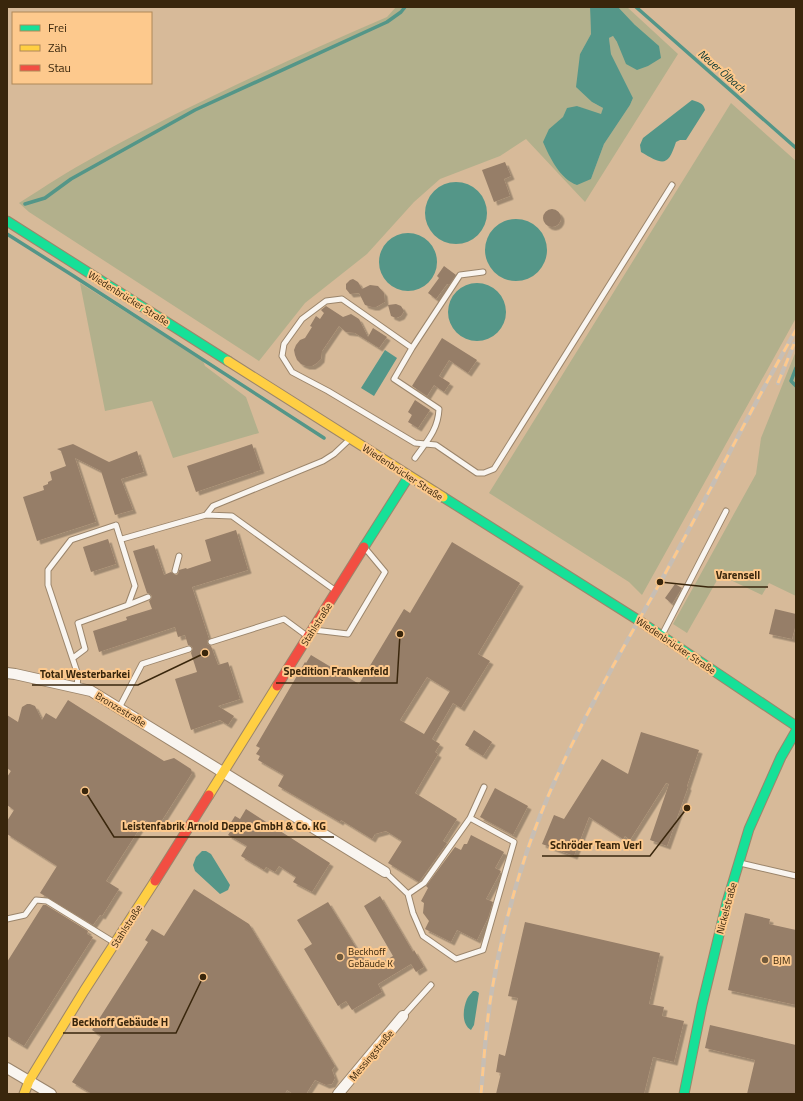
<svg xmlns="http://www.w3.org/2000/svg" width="803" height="1101" viewBox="0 0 803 1101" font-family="'Titillium Web',sans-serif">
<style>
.green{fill:#b2b08c}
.water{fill:#549688}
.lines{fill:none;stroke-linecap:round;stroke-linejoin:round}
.stream{stroke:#549688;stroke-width:3.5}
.building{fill:#967e68;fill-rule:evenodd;filter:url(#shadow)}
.lane-casing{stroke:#9b856b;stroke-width:7}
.street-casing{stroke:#9b856b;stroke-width:12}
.fast-casing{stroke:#9b856b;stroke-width:11}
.slow-casing{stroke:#9b856b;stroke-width:11}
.jam-casing{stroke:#9b856b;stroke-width:11}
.lane{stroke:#f9f5f0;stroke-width:5}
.street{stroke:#f9f5f0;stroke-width:10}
.fast{stroke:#16e098;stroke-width:9}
.slow{stroke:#ffcf43;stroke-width:9}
.jam{stroke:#f24e42;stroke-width:9}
.rail-casing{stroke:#c7beb4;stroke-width:4.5}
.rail{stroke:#fdc98d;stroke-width:3;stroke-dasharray:9;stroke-linecap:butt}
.poi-dot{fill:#705a3d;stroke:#fdc98d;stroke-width:1.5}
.labels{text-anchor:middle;stroke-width:4;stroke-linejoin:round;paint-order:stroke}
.street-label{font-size:10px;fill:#39260c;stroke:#fdc98d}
.poi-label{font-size:10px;fill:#39260c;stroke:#fdc98d;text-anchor:start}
.water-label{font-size:11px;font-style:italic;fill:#053532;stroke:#fdc98d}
.leader{fill:none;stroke:#39260c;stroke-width:1.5}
.callout-dot{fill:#39260c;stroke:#fdc98d;stroke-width:1.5}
.callout-label{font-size:11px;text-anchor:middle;font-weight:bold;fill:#39260c;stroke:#fdc98d;stroke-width:4;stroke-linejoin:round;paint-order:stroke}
</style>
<defs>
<filter id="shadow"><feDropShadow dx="3.5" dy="3.5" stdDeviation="0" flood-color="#0004"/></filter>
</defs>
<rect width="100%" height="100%" fill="#d7ba99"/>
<path class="green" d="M396,7h194l1,27 -11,20 12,48 11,6 -2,7 -24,-9 -28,23 42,50 13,-35 26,-39 3,-7 -22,-44 -2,-16 4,-2 4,6 18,-17 -17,-18h9l51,47 -93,148 -59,-63 -26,17 -60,23 -26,23 -47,52 -62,49 -46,58 -230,-149 -10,-9c25,-16 51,-33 77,-47 94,-52 192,-96 291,-139z
M731,103l65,58v157l-154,277 -13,-13 -140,-89z
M80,283l123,78 2,5 41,31 13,36 -86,25 -21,-57 -47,10z
M796,351v245l-27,-13 -7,12 -42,-20 -33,58 -14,-9 83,-150 5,-36z"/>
<path class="water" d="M590,7h28l17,18 24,21 2,12 -13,8 -11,4 -11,-6 -9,-22 -4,-6 -4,2 2,16 22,44 -3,7 -26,39 -13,35 -14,6c-17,-6 -27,-27 -34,-43l6,-13 14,-12 4,-9 10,-2 24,8 2,-6 -11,-6 -16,-15 4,-33 11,-20z
M692,100c6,2 12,3 13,10l-19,30h-6l-4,2c-8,25 -13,23 -35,10l-1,-7 3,-7z
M425 213a31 31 0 1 1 62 0a31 31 0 1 1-62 0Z
M485 250a31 31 0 1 1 62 0a31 31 0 1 1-62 0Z
M379 262a29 29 0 1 1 58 0a29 29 0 1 1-58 0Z
M448 312a29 29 0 1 1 58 0a29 29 0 1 1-58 0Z
M385,350l12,8 -23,38 -13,-8z
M202,851h4l5,3 19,31 -2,5 -8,4 -25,-23 -2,-6 3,-8z
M473,991h3l3,2 -5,32 -3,5c-10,-6 -8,-22 -4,-31 1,-3 4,-5 6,-8z"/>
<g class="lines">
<path class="stream" d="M636,7l160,141
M25,204l20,-6 26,-19 124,-69 192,-88 14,-10 4,-5
M7,234l65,41 252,163
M796,368l-5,13 5,5"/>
</g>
<path class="building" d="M505,162l6,14 -7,3 6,17 -16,6 -12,-32z
M543 218a9 9 0 1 1 18 0a9 9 0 1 1-18 0Z
M444,266l12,9 -7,10 -2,-1 -11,15 -8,-6 11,-15 -2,-2z
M353,279l5,3 4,7 8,-4 8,1 6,7 1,9 -9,5h-4l-7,-2 -6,-12 -9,1 -4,-5v-5l4,-4z
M396,304l5,2 3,5 -3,5 -5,2 -5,-2 -3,-11z
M326,306l17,11 8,-3 8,5 9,18 5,-9 14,9 -8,11 -24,-15 -9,-1 -7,-6 -17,25 -1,8 -4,4 -5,3h-6l-5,-2 -4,-4 -2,-5 -1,-5 2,-5 4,-5 5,-2 7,-11 -2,-1 6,-10 4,3 4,-6 -3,-3z
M442,338l35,22 -9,13 -19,-13 -10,16 11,7 -6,9 -10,-7 -7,11 -15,-10z
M415,400l15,10 -12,18 -10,-6 4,-7 -4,-3z
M73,444l36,18 28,-11 7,21 -23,7 12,31 -18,5 -14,-44 -26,-13 21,64 -59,19 -14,-44 21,-7 -1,-4 5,-2v-2l4,-2 -2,-8 16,-6 -5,-15 -4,-2z
M252,444l9,26 -65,22 -9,-26z
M236,530l12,40 -56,17 17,52 -2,2v3l4,2 7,19 10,-3 12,37 -22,7 16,10 -6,9 -8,-5 -29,10 -16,-51 22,-7 -6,-19 2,-5 -2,-2 -3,-1 -3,-10 -7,2 -3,-10 -76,25 -6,-21 34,-11 -1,-3 26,-8 -3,-8 2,-2 1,-3 -2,-2 -3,-1 -14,-42 21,-6 10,30 7,-3 5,3 2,-1 1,-4 7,-2 1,1 24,-8 -6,-21z
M108,539l8,25 -25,8 -8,-25z
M452,542l68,41 -42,71 12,7 -29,47 -8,-5 -21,36 8,5 -5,8 3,2 -23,39 42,26 -14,22 4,2 -28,39 -31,-19 14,-22 -16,-10 -11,3 -3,5 -31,-19 -1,2 -62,-36 6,-11 -26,-15 2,-4 -4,-2 4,-6 -4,-2 49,-84 1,1 5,-8 48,29 45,-75 6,4zM427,677l23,14 -26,43 -24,-14z
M675,584l7,4 -10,16 -7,-6z
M775,609l21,5v10l-4,15 -23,-5z
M68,700l96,61 10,-3 17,11 1,4 -33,52 -4,1 -10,-6 -39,61 13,8 -17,27 -2,-1 -7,10 -53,-32 17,-27 -50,-32v-13l7,-11 -7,-5v-28l4,-6 -4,-3v-53l11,7 4,-15 5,-3h3l5,2 7,14 4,-7 10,6z
M474,730l18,12 -9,14 -18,-11z
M641,732l58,18 -12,36 1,1 -21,59 -17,-6 19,-56 -3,-1 -36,57 -5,-4 -2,3 -34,-22 -15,39 -32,-12 12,-29 10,4 38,-60 26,15z
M495,788l33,18 -15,29 -33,-18z
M246,809l84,54 -18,29 -19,-10 3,-5 -17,-11 -4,6 -9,-5 -2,3 -23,-14 6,-10 -19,-11 6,-9 -4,-2 5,-8 5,3z
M471,835l33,17 -9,16 6,3 -15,28 7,3 -5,16 -11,22 -20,-10 -6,12 -26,-13 4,-8 -6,-8 1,-10 -3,-2 7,-13 -2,-2 29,-39 6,3 3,-6h3z
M194,889l55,35 86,142 -3,4 3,8 -3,6 -6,1 -11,-5 -9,14h-13l-6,-4 -2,4h-193l-20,-12 29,-46 -9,-6 56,-88 -3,-2 7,-11 12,7z
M380,896l33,56 1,-2 10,17 -8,5 -5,-8 -33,20 4,8 -30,18 -6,-9 -8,5 -34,-57 8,-5 -15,-24 31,-18 42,68 23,-14 -29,-50z
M43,905h3l42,26 -1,3 6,3 -69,109 -17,-10v-74z
M745,913l25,6 -1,5 27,6v75l-68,-15z
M525,922l135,31 -11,51 15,3 -2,9 22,5 -10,41 -21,-5 -9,37h-148l5,-21 -5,-1 3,-18 6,2 13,-58 -10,-2z
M710,1025l86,20v49h-49l8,-34 -50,-12z"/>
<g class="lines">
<g class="lane-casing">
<path id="lane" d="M412,348l-70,-49 -16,2 -24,18 -18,25 -2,12 10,16 36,19 87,52 21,2 41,28h7l10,-4 178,-284
M415,458c12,-17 23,-28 24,-49l-45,-30 18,-31 48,-73 23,-3
M206,515l7,-9 110,-45 11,-7 16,-15
M122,539l84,-24 26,1 104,75
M175,571l4,-15
M128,605l20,-8
M314,630l34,4 37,-62 -20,-24
M662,635l64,-124
M211,642l73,-23 23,17
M73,658l12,-9 -7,-26 50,-18 7,-19 -19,-61 -45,15 -23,30v15l30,90 -1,13
M119,708l23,-44 47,-15
M470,818l14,-31
M740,863l56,13
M385,872l23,22 5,19 10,23 33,23 27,-9 31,-108 -44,-24 -46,65 -16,11
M7,919l18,-4 11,-15 11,1 68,42
M403,1016l28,-31"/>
</g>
<g class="street-casing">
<path id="street" d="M7,673l8,1 76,17 294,181
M7,1068l44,26
M338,1094l65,-78"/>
</g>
<g class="fast-casing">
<path id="fast" d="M7,221l221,140
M443,497l195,123 158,106
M364,547l45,-71
M684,1094l18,-89 25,-103 22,-73 32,-72 15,-26"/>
</g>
<g class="slow-casing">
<path id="slow" d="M228,361l215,136
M209,795l68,-109
M24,1094l5,-13 55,-90 71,-110"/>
</g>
<g class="jam-casing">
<path id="jam" d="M277,686l87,-139
M155,881l54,-86"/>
</g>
<use href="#lane" class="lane"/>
<use href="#street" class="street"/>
<use href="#fast" class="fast"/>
<use href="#slow" class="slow"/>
<use href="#jam" class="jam"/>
<g class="rail-casing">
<path id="rail" d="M778,383l16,-39
M481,1094c3,-35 5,-70 11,-104 12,-70 32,-140 61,-205 31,-70 70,-137 108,-204 46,-83 88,-169 135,-251"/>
</g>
<use href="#rail" class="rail"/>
</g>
<g class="poi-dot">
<circle cx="340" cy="957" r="4"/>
<circle cx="765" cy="960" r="4"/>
</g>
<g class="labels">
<g class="street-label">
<text transform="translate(129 298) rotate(32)" y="4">Wiedenbrücker Straße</text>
<text transform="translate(403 472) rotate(33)" y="4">Wiedenbrücker Straße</text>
<text transform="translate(316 624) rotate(-58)" y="4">Stahlstraße</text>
<text transform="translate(676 645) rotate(34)" y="4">Wiedenbrücker Straße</text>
<text transform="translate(121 709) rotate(31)" y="4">Bronzestraße</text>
<text transform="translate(726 908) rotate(-75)" y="4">Nickelstraße</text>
<text transform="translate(126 926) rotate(-58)" y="4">Stahlstraße</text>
<text transform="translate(371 1055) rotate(-50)" y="4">Messingstraße</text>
</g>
<g class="poi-label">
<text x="348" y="955">Beckhoff<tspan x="348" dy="12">Gebäude K</tspan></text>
<text x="773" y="964">BJM</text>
</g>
<g class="water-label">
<text transform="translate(722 71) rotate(41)" y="4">Neuer Ölbach</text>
</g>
</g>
<path class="leader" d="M660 582L708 587H768M400 634L397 683H276M205 653L138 685H32M85 791L114 837H334M687 808L650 856H542M203 977L176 1033H63"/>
<g class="callout-dot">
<circle cx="660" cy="582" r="4"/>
<circle cx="400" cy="634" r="4"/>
<circle cx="205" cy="653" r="4"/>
<circle cx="85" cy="791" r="4"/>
<circle cx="687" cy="808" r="4"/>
<circle cx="203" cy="977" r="4"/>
</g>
<g class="callout-label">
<text x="738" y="579">Varensell</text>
<text x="336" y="675">Spedition Frankenfeld</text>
<text x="85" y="678">Total Westerbarkei</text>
<text x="224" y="830">Leistenfabrik Arnold Deppe GmbH &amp; Co. KG</text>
<text x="596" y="849">Schröder Team Verl</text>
<text x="120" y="1026">Beckhoff Gebäude H</text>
</g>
<rect width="803" height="1101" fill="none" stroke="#39260c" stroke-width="16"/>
<rect x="12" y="12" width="140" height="72" fill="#fdc98d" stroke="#af8859"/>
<rect x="20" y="25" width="20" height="6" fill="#16e098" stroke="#af8859"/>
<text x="48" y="32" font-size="12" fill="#39260c">Frei</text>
<rect x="20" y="45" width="20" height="6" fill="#ffcf43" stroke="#af8859"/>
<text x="48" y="52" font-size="12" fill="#39260c">Zäh</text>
<rect x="20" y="65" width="20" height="6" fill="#f24e42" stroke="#af8859"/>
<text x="48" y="72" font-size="12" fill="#39260c">Stau</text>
</svg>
